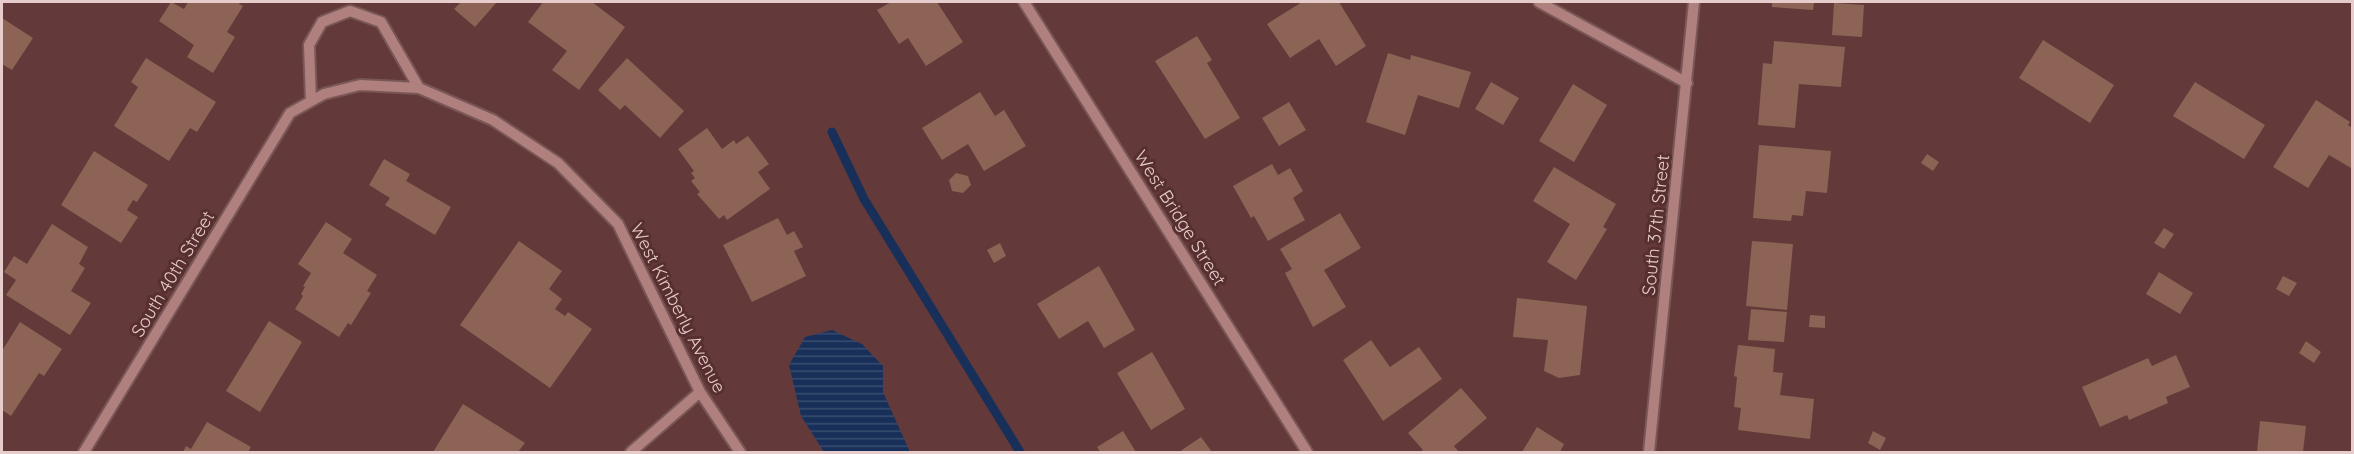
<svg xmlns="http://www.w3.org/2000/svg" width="2354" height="454" viewBox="0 0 2354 454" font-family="Quicksand,sans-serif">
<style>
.water{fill:url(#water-rules)}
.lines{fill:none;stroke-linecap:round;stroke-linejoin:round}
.stream{stroke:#183059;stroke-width:9}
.building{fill:#8c6354}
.minor-casing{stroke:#795757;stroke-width:14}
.minor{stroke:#af807e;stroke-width:10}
.labels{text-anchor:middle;stroke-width:6;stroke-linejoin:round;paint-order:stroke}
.street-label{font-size:18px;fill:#e6cccb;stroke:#572f2f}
</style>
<defs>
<pattern id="water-rules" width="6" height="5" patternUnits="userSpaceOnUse" patternTransform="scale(1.5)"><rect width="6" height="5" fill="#183059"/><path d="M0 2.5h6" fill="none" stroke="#3a4d70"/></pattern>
</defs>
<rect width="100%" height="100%" fill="#633a39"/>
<path class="water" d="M832,330l30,14 21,22v26l27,60h-86l-23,-36 -12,-51 16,-28z"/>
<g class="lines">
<path class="stream" d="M832,132l32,67 156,253"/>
</g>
<path class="building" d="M171,2l13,7 4,-7h52l-1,2 4,2 -16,26 8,5 -22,36 -26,-16 7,-12 -35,-24z
M461,2h36l-22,25 -21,-18z
M543,2h49l33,25 -46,63 -27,-20 15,-19 -39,-29z
M891,2h46l26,40 -37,24 -18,-28 -9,6 -22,-34z
M1302,2h37l27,44 -30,20 -17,-27 -29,19 -23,-34z
M1772,2h42l-1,8 -41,-3z
M1834,3l30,2 -2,32 -30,-2z
M2,18l31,20 -21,32 -10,-6z
M1197,36l15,24 -5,3 33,55 -35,21 -50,-78z
M2043,40l71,45 -24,38 -71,-45z
M1774,41l71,6 -4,40 -42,-3 -4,44 -37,-3 5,-62 9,1z
M1388,53l22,7 1,-5 60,17 -12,36 -41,-13 -13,40 -39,-13z
M146,58l70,44 -19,30 -7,-4 -21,33 -55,-35 24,-39 -7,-5z
M627,58l57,53 -24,27 -35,-33 -5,5 -22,-20z
M1491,82l28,16 -16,27 -28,-16z
M2195,82l70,43 -21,34 -71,-43z
M1573,84l34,21 -33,57 -35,-21z
M980,92l15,24 9,-6 22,36 -42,25 -16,-27 -26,16 -20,-32z
M2316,100l34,22 -2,3 4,3v37l-1,3 -22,-13 -21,33 -35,-21z
M1289,102l17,28 -27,16 -17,-28z
M707,128l15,21 12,-9 2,4 12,-8 21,28 -11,8 12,17 -43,31 -3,-5 -5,4 -22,-25 3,-2 -9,-11 4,-3 -4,-5 3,-2 -16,-22z
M1759,145l72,6 -4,42 -21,-2 -3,25 -11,-1 -1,6 -38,-3z
M94,151l54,34 -11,17 -4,-2 -6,10 11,7 -17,26 -60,-38z
M1927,154l12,8 -6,9 -12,-8z
M384,159l26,15 -4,7 45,26 -16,28 -50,-30 5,-7 -21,-13z
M1272,164l6,11 12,-7 13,23 -10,7 12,22 -37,21 -14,-25 -3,2 -18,-32z
M1554,167l62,37 -13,23 4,2 -31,51 -29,-18 23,-38 -37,-23z
M956,173l12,3 3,9 -8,8 -11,-2 -3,-11z
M1340,213l21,35 -37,22 22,37 -33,20 -28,-54 7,-4 -12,-20z
M778,218l9,17 7,-4 9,16 -9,4 12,25 -54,26 -29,-57z
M326,222l26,17 -9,14 34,22 -10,16 4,2 -20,32 -3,-2 -9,14 -44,-28 8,-13 -2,-2 4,-7 -2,-1 8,-13 -13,-9z
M52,224l36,23 -9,17 6,4 -14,23 20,12 -21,32 -64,-40 10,-15 -12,-8 10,-16 13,8z
M2164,228l10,6 -10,15 -10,-6z
M519,241l43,30 -13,18 13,10 -7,10 10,7 3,-4 24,17 -42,59 -90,-63z
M1752,241l41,3 -6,66 -41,-4z
M1000,243l6,13 -12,7 -7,-13z
M1099,266l36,64 -31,18 -16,-27 -29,18 -22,-35z
M2159,272l34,21 -13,21 -34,-20z
M2283,276l14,7 -8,13 -13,-7z
M1517,298l70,8 -7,69 -21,3 -15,-7 4,-31 -35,-3z
M1751,309l36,3 -3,30 -36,-2z
M1810,315l15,1v12l-16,-1z
M269,321l33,21 -42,70 -34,-21z
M20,322l42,27 -18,27 -5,-3 -28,43 -9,-6v-59z
M1371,340l19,27 29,-20 23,32 -59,42 -40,-61z
M2306,341l15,11 -7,11 -15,-10z
M1738,345l37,4 -2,23 10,1 -3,22 34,4 -4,40 -72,-9 3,-22 -7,-1 3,-30 -3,-1z
M1152,352l33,57 -34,21 -34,-57z
M2176,355l14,32 -24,10 2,6 -39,17 -2,-5 -27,12 -18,-40 66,-29 4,8z
M1461,388l26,30 -33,28 5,6h-39l3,-2 -15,-17z
M463,404l62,39 -7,9h-85z
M2260,421l46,5 -3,26h-46z
M207,422l44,25 -3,5h-65l3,-6 5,3z
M1537,427l27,17 -4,8h-38z
M1123,431l13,21h-36l-3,-5z
M1873,431l13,7 -6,12 -12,-7z
M1201,437l11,15h-33z"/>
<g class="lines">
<g class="minor-casing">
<path id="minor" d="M1024,2l283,450
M1539,2l148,81
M311,101l-2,-56 13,-23 28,-11 31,11 38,66
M84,452l206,-339 34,-19 36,-9 59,3 74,32 65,43 60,61 82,168 40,60
M631,452l69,-60
M1649,452l45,-450"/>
</g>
<use href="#minor" class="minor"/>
</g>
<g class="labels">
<g class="street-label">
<text transform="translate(1180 218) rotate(58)" y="6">West Bridge Street</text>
<text transform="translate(1656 225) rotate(-84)" y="6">South 37th Street</text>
<text transform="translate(173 274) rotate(-59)" y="6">South 40th Street</text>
<text transform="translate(678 308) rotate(63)" y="6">West Kimberly Avenue</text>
</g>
</g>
<rect width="2354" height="454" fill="none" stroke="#e6cccb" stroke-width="6"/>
</svg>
